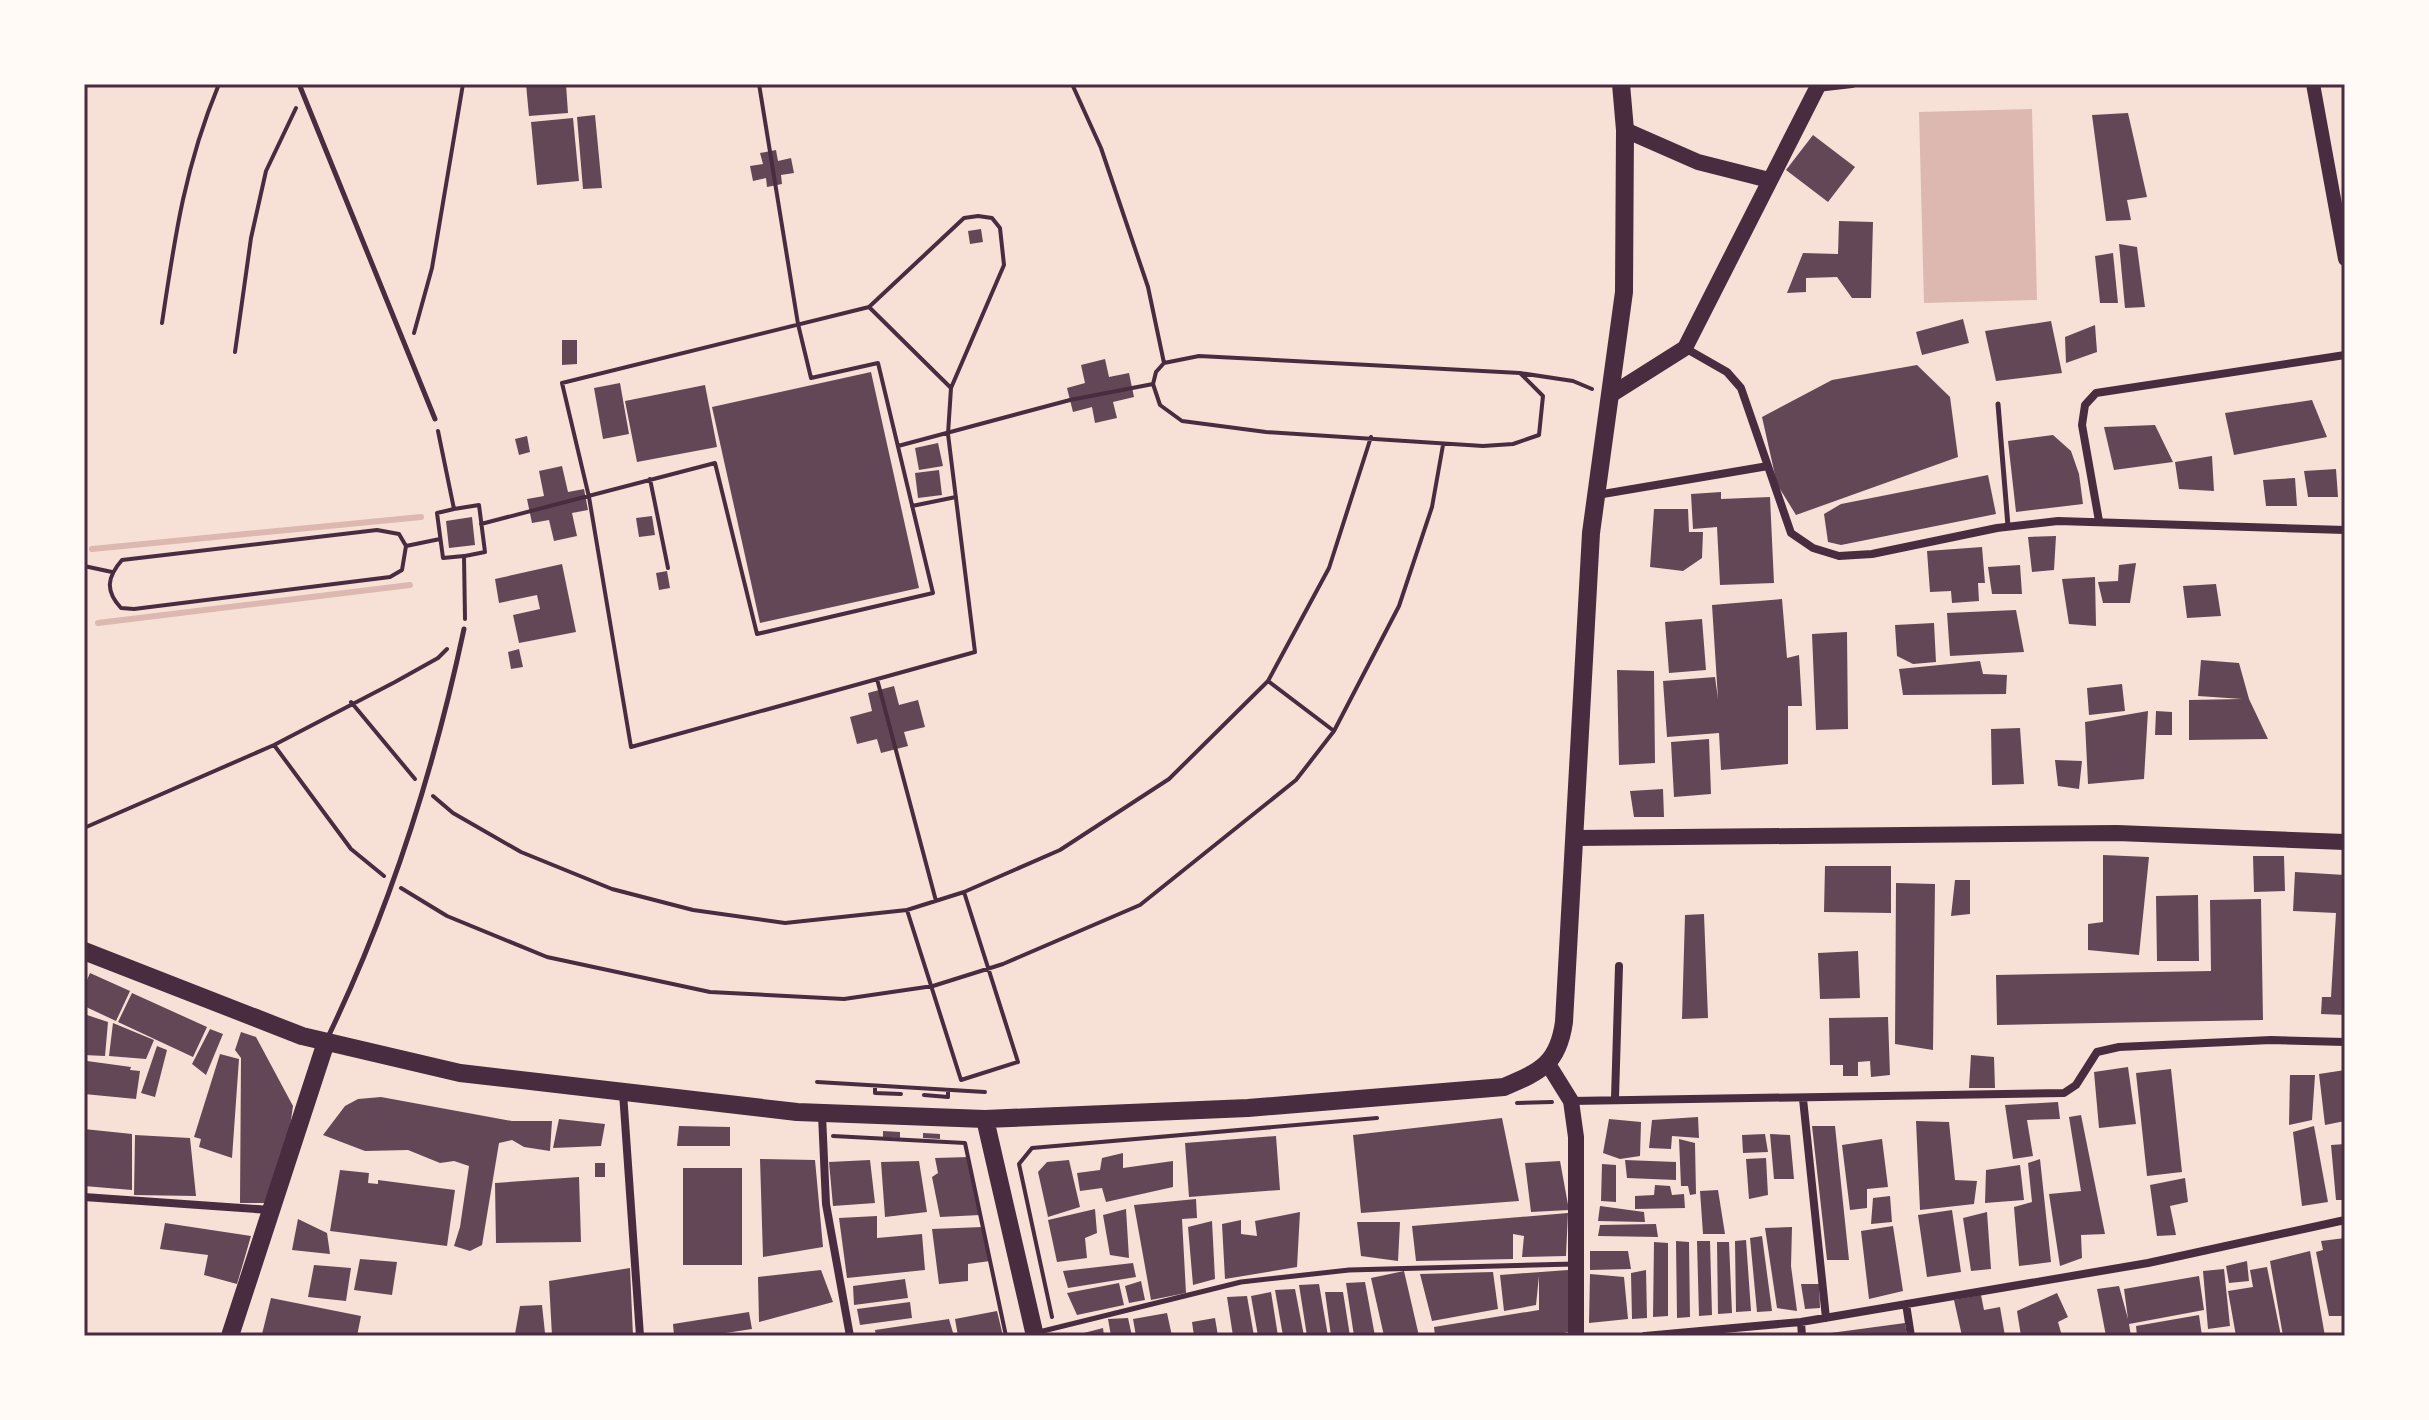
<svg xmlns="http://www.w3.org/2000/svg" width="2429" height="1420" viewBox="0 0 2429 1420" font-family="Figtree,sans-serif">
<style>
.water{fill:#dcb8b0}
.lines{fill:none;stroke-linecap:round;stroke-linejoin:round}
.stream{stroke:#dcb8b0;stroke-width:6}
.building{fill:#644757}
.path{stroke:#4a2c40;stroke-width:4}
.service{stroke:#4a2c40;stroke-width:5}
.minor{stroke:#4a2c40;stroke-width:8}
.tertiary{stroke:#4a2c40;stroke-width:14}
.secondary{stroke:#4a2c40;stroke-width:16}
.primary{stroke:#4a2c40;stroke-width:18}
.neatline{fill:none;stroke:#4a2c40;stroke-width:3}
</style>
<rect width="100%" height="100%" fill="#f7e1d7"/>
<path class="water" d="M2032,109l5,191 -113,3 -5,-191z"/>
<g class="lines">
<path class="stream" d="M92,549l329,-32
M98,623l312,-38"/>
</g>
<path class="building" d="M526,84h40l2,29 -39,3z
M2128,113l19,84 -20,3 4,20 -25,1 -14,-106z
M595,115l7,73 -19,1 -6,-72z
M573,118l6,63 -42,4 -6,-63z
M1813,135l42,32 -27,35 -42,-32z
M776,150l2,11 13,-3 3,15 -13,2 1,9 -15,3 -1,-9 -13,3 -3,-15 13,-2 -3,-11z
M1839,221l34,1 -2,76h-19l-15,-21 -31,1v14l-19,1 16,-40 35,1z
M981,229l2,13 -13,2 -2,-13z
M2119,244l18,3 8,60 -20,1z
M2113,253l5,50h-18l-5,-47z
M1963,319l6,24 -47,12 -6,-23z
M2051,321l11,52 -66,8 -11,-50z
M2095,325l2,27 -31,11 -1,-26z
M562,340h15v24l-15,1z
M1105,359l4,18 20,-4 5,24 -21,5 4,16 -22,5 -3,-16 -19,5 -6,-24 18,-5 -4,-18z
M1917,365l33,32 8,60 -162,58 -19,-31 -15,-67 70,-37z
M871,372l48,216 -159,35 -48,-216z
M620,383l9,51 -26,5 -9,-51z
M705,385l12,62 -80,15 -12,-61z
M2312,400l15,37 -93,18 -9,-42z
M2155,425l18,37 -59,8 -10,-43z
M2053,435l18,16 8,23 4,30 -67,8 -8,-71z
M527,436l3,16 -11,3 -4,-16z
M938,443l5,23 -24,4 -4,-22z
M2212,456l2,35 -35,-2 -4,-27z
M562,466l6,26 16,-3 4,21 -16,3 5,23 -23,5 -5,-21 -17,3 -5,-24 17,-3 -5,-25z
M2336,469l2,28h-30l-4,-26z
M939,470l3,25 -24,3 -3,-25z
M1988,475l8,39 -155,31 -13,-3 -4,-28 17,-10z
M2295,478l2,28h-31l-3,-26z
M1721,492v7l49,-2 4,86 -54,2 -3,-58 -24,2 -2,-35z
M1654,509h34l1,23h14l-1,26 -19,13 -33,-4z
M652,516l3,19 -16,2 -3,-19z
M472,517l3,28 -26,3 -3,-27z
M2056,536l-2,34 -22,2 -4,-35z
M1982,547l3,36h-7l1,18 -27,2 -1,-12 -21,1 -3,-41z
M2136,563l-6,40h-27l-5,-21 20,-1 1,-16z
M562,564l14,68 -57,11 -6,-28 27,-6 -3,-14 -38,8 -4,-24z
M2020,565l2,29h-30l-4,-27z
M667,571l3,17 -11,2 -3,-17z
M2095,577l1,49 -27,-2 -7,-45z
M2216,584l5,32 -34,2 -4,-32z
M1782,599l5,59 12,-3 3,51h-14v58l-67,6 -2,-37 -52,4 -4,-56 52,-4 3,22 -6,-94z
M2016,610l8,42 -74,4 -3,-43z
M1702,619l4,51 -37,3 -4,-51z
M1934,623l2,39 -23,2 -16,-8 -2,-31z
M1847,632l1,97 -32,1 -4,-96z
M519,649l4,18 -12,2 -3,-17z
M2201,660l38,3 10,36 19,40 -79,1v-40l53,-1 -44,-3z
M1980,661l3,13 24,1 -1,19 -103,1 -4,-26z
M1617,670l37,1 1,92 -36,2z
M2122,684l3,27 -36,4 -2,-27z
M894,686l5,19 19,-5 7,27 -21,5 4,14 -27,7 -4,-14 -20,5 -7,-27 22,-6 -4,-18z
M2148,711l-4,68 -56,5 -3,-62z
M2156,711l16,1v23h-17z
M2020,728l4,56 -32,1 -1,-56z
M1709,739l2,55 -37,3 -3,-55z
M2055,760l27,1 -3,28 -21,-3z
M1663,789l1,28h-30l-4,-26z
M2103,855l46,2 -10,98 -51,-5v-26l15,-2z
M2253,856h31l1,35 -31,1z
M1825,866h66v47l-67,-1z
M2295,872l50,3v140l-24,-1 1,-17h9l5,-84 -43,-2z
M1955,880h15v34l-19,2z
M1896,883l39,1 -2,166 -38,-6z
M2198,895l1,66h-42l-1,-65z
M2261,899l2,121 -266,5 -1,-50 215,-4 -1,-71z
M1704,914l4,104 -26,1 3,-104z
M1858,951l2,47 -40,1 -2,-46z
M90,973l40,18 -14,30 -32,-15v-19z
M132,993l75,34 -14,30 -75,-35z
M84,1014l24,8 -3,34 -21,-1z
M1888,1017l2,58 -19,2 -1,-16 -12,1v14h-15v-11h-13l-1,-47z
M113,1023l41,17 -8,19 -37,-3z
M210,1029l13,5 -17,41 -14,-11z
M241,1032l15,5 37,69 -9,63 -17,34h-27l1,-145 -6,-8z
M157,1046l10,4 -12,47 -14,-4z
M220,1054l19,5 -7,99 -33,-11 2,-8 -7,-2z
M1971,1055l23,2 1,31h-26z
M87,1061l44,6 -1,3 10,1 -4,28 -52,-5z
M2128,1067l8,57 -37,4 -5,-56z
M2171,1069l11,103 -35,4 -11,-103z
M2345,1070v51l-20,4 -6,-51z
M2290,1075h25l-3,45 -23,5z
M381,1097l131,24h40l-2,30 -26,-4 -12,-7 -13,3 -17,102 -12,6 -16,-5 6,-19 9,-61 -15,-5 -14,2 -32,-13 -43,1 -42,-16 22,-29 13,-7z
M2058,1102l2,17 -33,1 6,36 -20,3 -8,-54z
M2081,1115l24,119 -24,1 1,23 -22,8 -11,-72 32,-3 -12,-74z
M1698,1117l1,21 -27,-2 -1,13 -22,-1 3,-28z
M1502,1118l17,83 -158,12 -8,-78z
M559,1119l46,5 -4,22 -48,2z
M1609,1119l32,3 -1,34 -20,3 -17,-6z
M1916,1121l33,1 6,58 22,1 -3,23 -54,6z
M679,1126l51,1v19h-53z
M1812,1126h23l14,134h-22z
M2314,1126l14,76 -26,4 -9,-74z
M84,1129l48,5v56l-48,-4z
M883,1131l17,1v6l-17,-1z
M923,1133l17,1v5l-17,-1z
M1765,1134l3,18 -25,1 -1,-18z
M1770,1134l20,1 4,44h-20z
M135,1135l55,3 6,58 -62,-1z
M1276,1136l4,54 -91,7 -4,-54z
M1679,1139l16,4 1,51 -6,1 -2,-9h-7z
M1882,1139l6,48 -21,2v19l-17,2 -8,-65z
M2345,1144v56h-9l-5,-55z
M1123,1153v15l50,-7v26l-67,15 -4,-14 -22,3 -3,-18 23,-3 2,-12z
M969,1157l11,58 -40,2 -8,-40 6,-4 -3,-15z
M1766,1158l2,37 -19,4 -3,-40z
M760,1159l55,1 8,87 -60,10z
M2040,1159l11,103 -32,4 -5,-59 18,-5 -4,-39z
M870,1160l5,43 -42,3 -4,-44z
M1069,1160l11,47 -32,10 -10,-45 9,-10z
M1625,1160l51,2v18l-49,-2z
M919,1161l8,51 -42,5 -4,-55z
M1560,1161l9,49 -38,2 -6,-49z
M595,1163h10v14h-10z
M1602,1164l14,1v37l-15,-1z
M2020,1165l4,35 -39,3 1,-33z
M683,1168h59v97h-59z
M340,1170l29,3 -1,10 10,1v-4l77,10 -8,56 -117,-15z
M579,1177l2,65 -85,1 -1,-60z
M2185,1178l3,24 -18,4 6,29 -19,1 -7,-51z
M1655,1185l15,1 2,9 12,-1 1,14 -50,1v-13l19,-1z
M1718,1190l7,44h-22l-3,-43z
M1890,1196l2,26 -21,2 2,-26z
M1196,1199l1,19 -15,1 4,74 -35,7 -17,-95z
M1600,1206l44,6 1,10 -47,-1z
M1095,1209l2,24 -12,5 2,20 -30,4 -9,-42z
M1126,1209l3,49 -19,-3 -7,-40z
M1952,1210l9,62 -34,5 -9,-62z
M1300,1212l-3,55 -72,12 -3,-55 19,-4v14l16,2 -2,-15z
M1987,1212l4,57 -20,2 -8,-53z
M1568,1213l-2,43 -44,1 2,-21 -11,-2v25l-97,2 -4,-35z
M877,1216v22l45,-4 3,36 -78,8 -8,-60z
M298,1219l29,14 3,21 -38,-4z
M1212,1221l3,58 -22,6 -5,-58z
M1357,1222h43l-2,39 -37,-5z
M165,1223l86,13 -14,48 -33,-9 4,-20 -48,-6z
M1656,1224l2,13 -60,-1 2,-11z
M1893,1226l10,65 -34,8 -8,-68z
M982,1227l8,34 -22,3v17l-29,3 -7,-55z
M1792,1227l-1,39 6,45 -20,-3 -12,-80z
M1762,1236l10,75 -15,1 -7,-74z
M2345,1238v78h-16l-13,-64 7,-2 -2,-9z
M1746,1240l5,71 -15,1 -1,-71z
M1676,1241l13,1 1,75 -13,1z
M1697,1241h13l2,74 -13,1z
M1654,1242l14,1v73l-15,1z
M1717,1242h12l3,71 -14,1z
M1590,1251h38l3,18 -41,1z
M2310,1251l15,85h-42l-13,-75z
M360,1259l37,3 -5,33 -38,-5z
M2247,1261l2,20 -20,2 -3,-17z
M1133,1263l3,14 -68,11 -5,-17z
M314,1265l37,3 -5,33 -38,-4z
M2267,1267l14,69h-45l-8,-45 25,-4 -3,-17z
M630,1268l3,68h-81l-3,-55z
M2224,1269l6,57 -22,3 -5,-58z
M821,1270l12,32 -74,20 -1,-45z
M1568,1270l1,62 -22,4h-112l-1,-9 105,-17v-34l-3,29 -32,6 -4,-36z
M1646,1270l1,48 -15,1 -1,-46z
M1404,1271l15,65h-35l-13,-58z
M1493,1272l5,37 -66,12 -12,-47z
M1590,1274l34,3 4,42 -39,4z
M2199,1276l5,34 -75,14 2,12h-25l-9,-47 22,-3 9,33 -4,-30z
M905,1279l3,19 -54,7 -1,-19z
M1141,1281l4,19 -16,3 -4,-17z
M1365,1282l10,54h-21l-8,-53z
M1119,1283l5,22 -47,10 -10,-22z
M1319,1284l9,52h-21l-8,-51z
M1801,1284h18l1,24 -15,1z
M1295,1289l9,47h-21l-8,-46z
M1271,1292l7,44h-20l-7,-40z
M1325,1292h18l7,44h-19z
M2057,1293l11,24 -10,5 4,14h-41l-4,-25z
M1981,1295l3,15 16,-3 5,29h-43l-8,-36z
M1247,1296l7,40h-21l-6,-39z
M271,1298l90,18 -4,20 -95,-2z
M910,1302l2,16 -52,7 -3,-16z
M542,1305l3,28 -30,1 5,-28z
M997,1311l6,25h-45l-3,-17z
M749,1312l3,17 -46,7h-32l-1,-12z
M1167,1313l5,23h-36l-3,-17z
M2199,1315l3,21h-65l-1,-10z
M1128,1318l4,18h-21l-3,-17z
M1215,1318l3,18h-24l-2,-14z
M949,1319l5,17h-78l-1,-6z
M1905,1323l2,13h-84v-2z
M1103,1328l1,8h-28v-1z"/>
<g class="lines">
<path class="path" d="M1072,84l29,64 47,139 16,76
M978,216l14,2 8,10 4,37 -53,123 -3,46 27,218 -344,95 -42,-250 -27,-114 307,-76 95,-89z
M869,307l82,81
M162,323c13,-88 23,-157 57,-239
M414,333l18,-65 31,-184
M235,352l16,-114 15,-67 30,-63
M1520,373l23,23 -4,39 -26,9 -30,2 -217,-14 -84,-11 -22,-16 -7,-21 3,-12 8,-9 35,-7 321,17 53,8 19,8
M438,431l16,78 -17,4 6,45 21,-2 1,63
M898,446l172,-46 83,-16
M650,479l18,89
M912,506l44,-9
M454,509l25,-4 6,47 -20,4
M481,524l234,-61 42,171 176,-41 -55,-230 -67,15 -13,-54 -39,-240
M377,530l22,4 7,12 -4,24 -12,7 -256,32 -13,-1c-16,-17 -14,-31 1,-48z
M406,546l34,-7
M84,566l28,6
M877,679l59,222
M1268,681l66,50
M351,702l64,77
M274,745l77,104 33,27
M433,796l20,17 68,39 91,37 81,21 92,13 122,-13 57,-18 96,-42 109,-71 99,-98 61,-113 42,-131
M84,828l190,-83 121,-63 43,-24 9,-9
M401,888l46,28 100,41 163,35 134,7 89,-13 70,-22 137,-59 156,-125 38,-49 65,-125 33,-99 11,-62
M907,910l54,170 57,-18 -54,-170
M817,1082l168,10
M875,1088v5l26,1
M924,1095l24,2v-5
M1517,1103l35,-1
M833,1136l132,7 41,193
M1052,1317l-33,-153 13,-16 345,-30"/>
<path class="service" d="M299,84l136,335
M1998,404l10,122
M328,1037c62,-129 106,-267 136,-408
M1039,1332l202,-50 108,-12 225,-6"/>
<path class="minor" d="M1817,88l35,-4
M1685,348l42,24 14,16 50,145 22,15 26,8 33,-2 125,-26 61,-7 287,9
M1597,495l171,-29
M2099,521l-17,-96 3,-20 11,-12 249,-38
M623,1093l17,243
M1615,1098l4,-132
M1803,1099l23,219
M1571,1101l493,-8 12,-8 21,-33 22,-5 152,-7 74,2
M822,1115l4,89 24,132
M84,1197l186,13
M1906,1304l5,32
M1801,1322l1,14
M1645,1336l156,-14 347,-59 197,-43"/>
<path class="tertiary" d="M2313,84l32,175"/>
<path class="secondary" d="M1625,130l73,32 71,18
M1609,396l76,-48 134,-264
M1575,838l542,-5 228,9
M1548,1064l23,37 5,36v199"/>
<path class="primary" d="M84,951l218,85 158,37 337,39 188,7 263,-11 256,-21c37,-16 54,-23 60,-65l27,-489 33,-241 1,-162 -4,-46
M985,1119l50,217
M230,1336l96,-294"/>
</g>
<rect width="2429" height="1420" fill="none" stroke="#fffaf5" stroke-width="172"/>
<rect x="86" y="86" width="2257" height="1248" class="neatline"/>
</svg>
